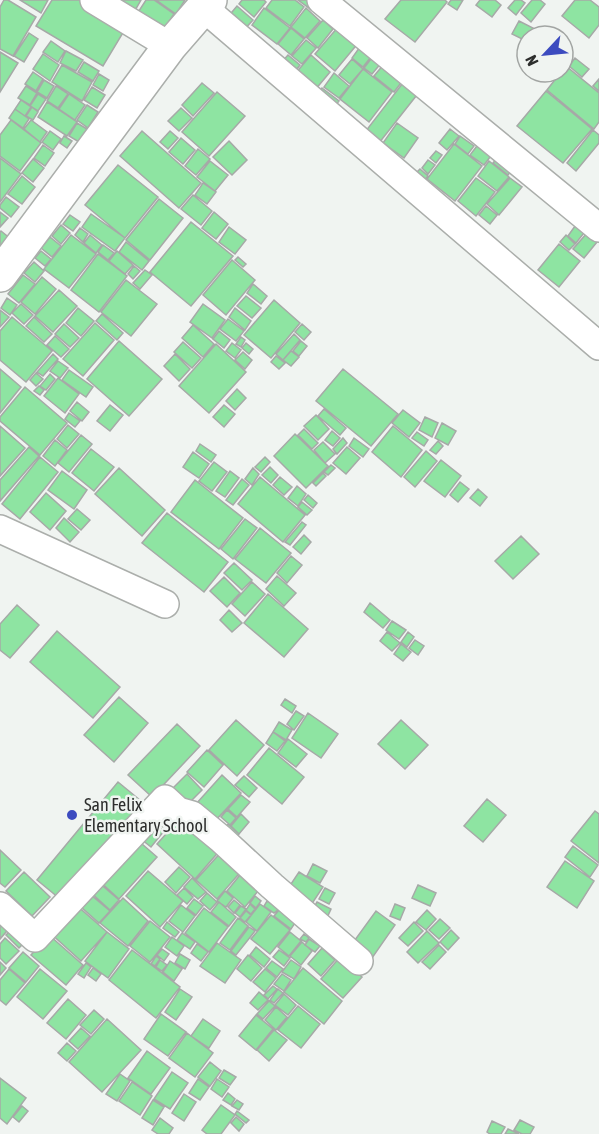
<svg xmlns="http://www.w3.org/2000/svg" width="599" height="1134" viewBox="0 0 599 1134" font-family="'Asap Condensed',sans-serif">
<style>
.building{fill:#8ee4a2;stroke:#a6a9a7;stroke-width:1.5}
.lines{fill:none;stroke-linecap:round;stroke-linejoin:round}
.street-casing{stroke:#abaeab;stroke-width:30}
.secondary-casing{stroke:#abaeab;stroke-width:36}
.street{stroke:#fff;stroke-width:27}
.secondary{stroke:#fff;stroke-width:33}
.poi-dot{fill:#3c4bbf;stroke:#f0f4f1;stroke-width:2}
.labels{text-anchor:middle;stroke-width:5;stroke-linejoin:round;paint-order:stroke}
.poi-label{font-size:18px;fill:#2d2e2d;stroke:#f0f4f1;text-anchor:start}
</style>
<rect width="100%" height="100%" fill="#f0f4f1"/>
<path class="building" d="M4,0h4l28,17 -23,39 -13,-7v-42z
M20,0h28l-7,13z
M52,0h32l43,26 -24,40 -67,-40z
M122,0h19l-8,14 -14,-9z
M146,0h8l20,14 -13,20 -26,-17z
M156,0h29l-9,14z
M242,0h22l2,2 -12,15 -15,-13z
M272,0h23l9,7 -14,19 -24,-18z
M298,0h17l8,6 -6,8z
M401,0h44l2,2 -32,40 -30,-23z
M451,0h12l-6,10 -9,-6z
M480,0h15l6,5 -9,12 -16,-12z
M515,0h6l4,3 -9,12 -8,-7z
M532,0h8l5,4 -14,18 -10,-9z
M575,0h15l9,7v18l-10,13 -27,-22z
M237,6l16,14 -10,11 -16,-13z
M264,8l26,20 -13,16 -25,-19z
M306,8l14,13 -15,17 -14,-11z
M323,20l10,9 -15,19 -11,-10z
M344,20l20,16 -29,35 -20,-17z
M519,21l14,7 -4,8h-2l-1,5 -14,-7z
M291,28l13,11 -13,16 -13,-11z
M29,33l9,6 -14,23 -10,-6z
M306,40l10,8 -14,16 -10,-8z
M51,41l14,10 -7,11 -15,-10z
M362,44l12,9 -11,14 -11,-9z
M66,51l17,9 -7,11 -16,-8z
M0,52l18,11 -18,29z
M43,54l16,11 -9,16 -17,-12z
M288,55l12,10 -7,9 -12,-11z
M311,55l19,17 -15,18 -20,-16z
M374,55l8,7 -10,12 -8,-6z
M575,58l14,11 -7,8 -13,-11z
M352,59l11,10 -13,15 -11,-9z
M84,62l15,9 -6,10 -15,-9z
M384,64l20,15 -10,13 -20,-16z
M62,65l30,17 -10,19 -30,-19z
M566,66l33,27v29l-5,7 -47,-39 14,-18h2z
M363,69l29,23 -23,30 -29,-23z
M33,72l10,7 -7,12 -11,-7z
M334,73l15,13 -10,12 -15,-11z
M99,74l10,6 -6,11 -10,-6z
M406,79l14,12 -41,52 -14,-11z
M599,79v12l-6,-5z
M44,80l10,6 -7,12 -10,-6z
M202,83l12,10 -21,23 -11,-11z
M26,86l11,7 -7,12 -12,-7z
M56,86l12,8 -10,14 -11,-7z
M92,87l13,8 -8,13 -13,-8z
M322,88l17,13 -4,5 -17,-13z
M546,91l46,38 -29,34 -46,-37z
M217,92l28,24 -36,40 -27,-24z
M38,94l8,5 -8,12 -8,-5z
M69,94l16,11 -10,15 -16,-11z
M21,100l10,7 -6,9 -10,-7z
M47,102l30,20 -10,14 -29,-19z
M87,105l11,7 -10,16 -11,-8z
M32,107l6,5 -5,8 -7,-4z
M181,108l11,10 -13,13 -11,-10z
M15,109l14,10 -6,9 -14,-10z
M11,120l30,23 -21,28 -20,-15v-21z
M31,120l16,12 -7,10 -16,-13z
M77,123l10,6 -8,13 -10,-6z
M397,123l21,15 -14,20 -21,-15z
M450,129l9,7 -12,14 -8,-7z
M593,130l6,5v8l-23,28 -9,-8z
M50,131l11,8 -8,11 -11,-8z
M142,131l59,52 -22,25 -59,-52z
M170,131l8,7 -10,11 -8,-7z
M64,136l8,5 -5,7 -7,-5z
M460,136l14,10 -6,8 -13,-10z
M181,138l14,12 -12,14 -14,-12z
M483,138l14,10 -13,17 -14,-10z
M229,141l18,19 -15,15 -19,-18z
M454,144l28,22 -27,35 -28,-22z
M43,145l11,8 -9,13 -11,-8z
M198,149l12,10 -14,16 -11,-9z
M436,151l6,4 -6,8 -6,-5z
M499,156l14,12 -5,7 -15,-12z
M0,158l21,16 -21,28z
M33,159l11,9 -11,14 -11,-9z
M428,160l7,5 -7,9 -6,-6z
M210,161l18,14 -13,16 -18,-14z
M489,161l20,16 -12,14 -19,-15z
M118,165l40,32 -33,41 -40,-33z
M420,169l8,7 -4,5 -9,-7z
M22,176l13,11 -13,17 -14,-10z
M476,178l19,14 -19,24 -18,-15z
M510,178l12,9 -23,28 -12,-11z
M203,183l13,9 -9,12 -12,-9z
M193,195l19,16 -11,14 -20,-16z
M6,197l13,10 -8,10 -11,-9v-3z
M159,199l24,19 -33,42 -24,-20z
M486,206l11,9 -7,9 -11,-9z
M0,212l8,6 -8,9z
M214,212l14,12 -12,15 -14,-11z
M91,214l34,24 -10,13 -33,-24z
M70,215l10,7 -7,9 -10,-7z
M191,222l42,34 -42,50 -41,-34z
M61,225l9,8 -9,11 -9,-8z
M575,226l9,7 -8,10 -8,-7z
M229,227l17,13 -11,14 -16,-12z
M80,228l8,6 -5,8 -8,-7z
M1,231l10,8 -11,14v-21z
M587,233l10,9 -13,16 -11,-9z
M71,235l25,19 -27,34 -25,-19z
M90,235l12,10 -6,8 -12,-10z
M566,235l9,9 -6,6 -9,-8z
M50,237l11,9 -9,11 -11,-9z
M126,242l23,19 -7,9 -23,-18z
M559,244l21,17 -21,26 -21,-17z
M103,245l11,8 -6,7 -10,-8z
M41,251l10,8 -6,7 -10,-8z
M117,251l16,14 -8,9 -16,-13z
M98,254l29,22 -28,36 -28,-22z
M238,257l8,7 -3,3 -8,-7z
M232,260l23,20 -29,35 -23,-20z
M34,262l10,9 -9,11 -11,-9z
M134,266l6,5 -7,8 -5,-5z
M145,270l7,5 -12,14 -7,-6z
M23,275l12,9 -16,19 -11,-9z
M42,277l14,12 -21,25 -14,-12z
M126,280l31,24 -26,32 -30,-24z
M253,284l14,12 -6,8 -14,-11z
M59,290l18,16 -24,26 -18,-16z
M246,296l15,12 -9,10 -15,-12z
M7,298l10,7 -7,10 -9,-7z
M274,300l26,23 -29,35 -27,-23z
M21,304l12,11 -9,9 -12,-11z
M203,304l22,16 -13,18 -22,-16z
M78,308l16,13 -13,15 -15,-13z
M235,308l16,13 -6,9 -16,-13z
M0,310l9,7 -9,10z
M102,314l21,19 -6,7 -21,-19z
M12,317l40,34 -26,31 -26,-22v-29z
M34,317l18,17 -8,8 -18,-16z
M228,319l16,12 -8,10 -16,-12z
M95,323l19,17 -31,36 -20,-17z
M64,324l15,14 -9,9 -15,-13z
M302,324l9,8 -7,8 -9,-8z
M193,325l21,19 -11,13 -21,-19z
M219,331l11,9 -6,8 -11,-9z
M294,334l6,6 -17,20 -7,-6z
M55,336l14,13 -8,8 -14,-12z
M241,337l4,3 -4,7 -5,-3z
M119,341l43,38 -33,37 -42,-37z
M301,341l6,5 -8,10 -6,-5z
M183,342l18,16 -9,10 -18,-16z
M232,343l9,7 -6,8 -9,-7z
M246,343l7,6 -4,5 -7,-6z
M216,344l30,28 -37,41 -30,-27z
M291,351l8,6 -8,9 -8,-6z
M243,352l9,8 -7,9 -10,-9z
M53,354l5,5 -15,17 -6,-4z
M175,354l15,15 -11,12 -15,-15z
M276,356l9,7 -6,6 -8,-7z
M58,361l10,7 -8,10 -10,-7z
M0,369l21,18 -21,26z
M343,369l55,45 -27,32 -55,-45z
M69,370l24,17 -7,10 -24,-17z
M36,373l7,6 -7,7 -6,-6z
M50,374l5,5 -9,11 -6,-4z
M58,378l21,16 -14,19 -21,-17z
M39,386l5,4 -4,5 -6,-4z
M25,387l42,36 -27,32 -40,-34v-4z
M237,389l9,9 -11,12 -9,-9z
M77,402l12,10 -7,9 -12,-10z
M110,405l13,10 -13,16 -13,-10z
M224,405l11,9 -11,13 -11,-10z
M324,409l22,19 -6,7 -22,-19z
M403,410l17,13 -11,14 -17,-14z
M69,413l11,8 -5,6 -10,-8z
M316,415l13,14 -11,11 -14,-14z
M425,417l13,6 -6,14 -13,-7z
M442,423l14,8 -8,14 -13,-7z
M68,425l11,9 -12,14 -10,-9z
M0,426l25,22 -25,28z
M393,426l29,24 -21,27 -29,-25z
M304,429l14,14 -6,6 -14,-14z
M332,431l8,7 -7,8 -8,-6z
M417,432l11,8 -4,6 -12,-8z
M295,434l33,32 -22,22 -32,-32z
M81,435l11,9 -23,28 -11,-9z
M343,438l4,5 -10,11 -4,-5z
M354,438l15,11 -6,8 -14,-11z
M55,440l12,10 -12,16 -12,-10z
M438,441l5,5 -7,8 -6,-4z
M323,442l12,12 -10,9 -11,-13z
M200,444l16,11 -5,7 -15,-11z
M29,447l10,9 -39,45v-21z
M347,447l13,11 -14,16 -13,-11z
M91,449l23,18 -20,24 -22,-18z
M426,451l11,10 -22,26 -11,-10z
M193,452l16,12 -10,14 -16,-11z
M40,457l18,15 -38,47 -18,-15z
M265,457l5,5 -9,10 -6,-5z
M441,460l20,16 -16,21 -21,-16z
M214,462l13,10 -15,19 -13,-10z
M331,465l4,3 -7,7 -4,-3z
M270,467l8,8 -7,8 -9,-8z
M119,468l46,42 -23,26 -47,-42z
M253,468l6,6 -7,11 -7,-6z
M62,471l25,19 -13,19 -26,-19z
M230,471l9,7 -14,19 -9,-6z
M323,473l3,3 -10,10 -3,-3z
M260,477l45,38 -22,27 -45,-38z
M280,477l12,10 -8,8 -11,-10z
M242,479l7,6 -16,20 -7,-5z
M195,480l48,38 -24,31 -48,-37z
M460,482l9,7 -11,13 -8,-7z
M297,486l9,8 -8,12 -10,-8z
M478,489l9,8 -7,9 -10,-8z
M46,493l20,18 -16,19 -20,-18z
M308,495l9,8 -4,5 -9,-8z
M302,502l10,8 -5,5 -9,-8z
M77,509l13,11 -9,10 -13,-11z
M167,513l61,49 -24,30 -62,-49z
M64,518l15,14 -9,10 -14,-14z
M245,519l12,9 -24,31 -12,-10z
M302,522l4,3 -16,20 -5,-3z
M260,528l31,25 -25,30 -31,-24z
M304,535l7,7 -10,12 -8,-7z
M521,536l18,18 -26,25 -18,-18z
M291,556l11,9 -15,18 -10,-10z
M234,563l18,17 -10,10 -18,-17z
M277,576l19,17 -12,13 -18,-17z
M224,577l16,16 -13,14 -17,-16z
M252,582l13,12 -20,22 -13,-12z
M268,594l40,35 -24,28 -40,-34z
M370,603l20,17 -7,8 -19,-16z
M17,605l22,20 -29,33 -10,-8v-26z
M229,610l13,13 -10,9 -12,-12z
M392,621l14,9 -7,9 -13,-9z
M57,631l63,56 -27,31 -63,-56z
M387,632l13,11 -8,8 -12,-10z
M408,632l6,5 -7,10 -6,-5z
M415,640l9,6 -6,9 -9,-7z
M401,644l10,8 -8,9 -9,-7z
M119,697l29,26 -34,39 -30,-27z
M285,699l11,7 -4,7 -11,-8z
M296,711l8,5 -10,14 -7,-6z
M308,713l30,21 -17,24 -29,-20z
M236,720l28,25 -27,31 -28,-26z
M401,720l27,25 -23,24 -27,-25z
M279,722l13,8 -6,10 -13,-8z
M177,724l23,22 -48,51 -24,-22z
M273,732l12,9 -8,10 -11,-8z
M288,739l19,15 -11,13 -18,-14z
M269,748l35,29 -22,27 -35,-29z
M207,750l16,15 -19,22 -17,-15z
M187,774l15,16 -16,16 -15,-16z
M222,775l19,18 -26,28 -19,-17z
M244,776l13,12 -8,9 -14,-12z
M118,782l28,23 -81,98 -28,-23z
M241,795l9,7 -13,15 -9,-8z
M487,799l19,16 -23,27 -19,-16z
M227,810l9,8 -6,7 -9,-8z
M595,811l4,3v49l-28,-22z
M185,813l37,35 -27,31 -38,-35z
M241,814l8,8 -10,12 -8,-8z
M179,816l-13,14 -13,-11z
M149,819l15,12 -13,16 -15,-12z
M228,824l11,10 -7,8 -10,-10z
M134,837l23,20 -38,42 -22,-20z
M573,846l25,19 -8,12 -25,-20z
M0,850l21,20 -16,17 -5,-4z
M223,850l21,18 -27,31 -21,-19z
M565,861l29,20 -17,27 -30,-21z
M313,864l14,7 -7,12 -13,-7z
M179,867l11,10 -14,16 -11,-11z
M148,871l35,30 -23,26 -34,-31z
M24,872l26,25 -18,19 -26,-25z
M299,872l24,15 -12,18 -24,-15z
M240,875l18,16 -13,16 -18,-16z
M192,878l14,14 -8,7 -14,-12z
M97,881l22,19 -9,10 -21,-19z
M418,885l18,8 -6,13 -18,-8z
M184,888l9,9 -6,7 -10,-9z
M325,888l10,5 -6,11 -10,-5z
M225,891l8,7 -7,9 -9,-6z
M207,893l10,9 -7,8 -10,-9z
M91,895l19,16 -11,12 -18,-16z
M255,896l6,5 -5,7 -6,-5z
M123,898l25,23 -20,25 -28,-23z
M194,899l9,7 -7,9 -9,-7z
M234,900l6,5 -6,8 -6,-6z
M267,901l12,8 -5,4 -10,-7z
M219,902l17,15 -7,9 -18,-14z
M317,902l14,7 -6,13 -15,-8z
M75,904l32,28 -26,29 -32,-29z
M250,904l5,5 -4,5 -5,-4z
M260,904l11,8 -14,19 -11,-9z
M395,904l10,4 -5,12 -10,-4z
M181,905l14,11 -12,16 -14,-11z
M241,906l5,3 -6,8 -5,-4z
M204,908l24,19 -19,25 -24,-19z
M279,910l16,13 -4,6 -17,-13z
M427,910l9,9 -10,11 -10,-8z
M246,911l5,4 -6,7 -5,-4z
M376,911l19,14 -23,33 -20,-14z
M0,912l13,12 -13,15z
M271,915l19,15 -20,24 -19,-15z
M238,918l10,8 -18,24 -10,-7z
M440,919l10,9 -11,11 -10,-9z
M150,921l20,16 -20,25 -20,-16z
M167,922l12,10 -4,5 -12,-9z
M414,922l9,9 -15,15 -9,-8z
M14,927l13,13 -8,8 -13,-13z
M249,927l6,4 -19,24 -5,-4z
M451,930l8,8 -11,12 -8,-8z
M427,931l12,12 -21,20 -11,-11z
M107,932l22,17 -21,29 -23,-17z
M290,932l11,9 -12,15 -11,-9z
M182,933l13,9 -5,7 -13,-9z
M304,934l5,4 -3,4 -6,-3z
M49,935l34,30 -17,20 -35,-30z
M172,937l12,9 -7,10 -12,-9z
M5,938l14,13 -13,13 -6,-6v-14z
M309,939l11,7 -5,6 -10,-7z
M302,942l10,9 -11,14 -11,-9z
M217,943l24,17 -16,23 -25,-17z
M197,944l11,8 -7,9 -10,-8z
M439,945l7,7 -16,17 -8,-7z
M256,947l14,12 -6,8 -14,-12z
M322,948l13,12 -14,16 -13,-12z
M162,949l7,5 -5,7 -7,-6z
M132,950l48,37 -24,31 -47,-38z
M279,950l11,8 -6,8 -11,-9z
M23,952l16,14 -13,16 -17,-14z
M180,954l10,6 -5,9 -10,-6z
M248,955l14,13 -11,13 -14,-12z
M156,956l4,3 -5,7 -4,-2z
M340,957l22,20 -19,21 -22,-19z
M160,960l7,5 -5,6 -6,-4z
M291,960l10,7 -7,12 -12,-7z
M170,961l12,8 -8,12 -11,-9z
M272,961l11,8 -6,8 -11,-9z
M0,962l6,6 -6,7z
M86,963l5,4 -7,11 -6,-4z
M93,968l8,6 -5,7 -8,-6z
M303,968l39,33 -18,23 -40,-32z
M9,969l16,14 -19,22 -6,-5v-20z
M40,969l27,22 -24,28 -26,-22z
M265,969l11,9 -11,14 -12,-10z
M282,974l9,6 -7,11 -10,-7z
M273,986l4,3 -9,10 -4,-4z
M180,989l12,8 -16,23 -11,-8z
M278,989l5,4 -9,10 -4,-3z
M259,992l9,8 -10,10 -8,-7z
M284,994l12,11 -8,10 -13,-10z
M68,999l18,16 -20,24 -19,-16z
M269,1001l6,5 -12,13 -6,-5z
M298,1006l22,18 -19,24 -23,-18z
M276,1007l11,10 -11,13 -11,-10z
M94,1010l10,9 -13,15 -11,-9z
M161,1014l25,18 -18,24 -24,-17z
M256,1015l17,14 -17,21 -17,-14z
M107,1019l34,31 -39,42 -33,-30z
M203,1019l17,12 -11,17 -18,-12z
M81,1028l9,8 -12,13 -9,-8z
M274,1030l13,10 -18,21 -12,-11z
M187,1033l26,20 -18,24 -26,-19z
M67,1043l9,8 -9,10 -9,-8z
M147,1051l23,17 -19,26 -23,-16z
M210,1062l11,9 -11,15 -12,-9z
M224,1070l12,7 -6,8 -11,-7z
M172,1072l16,11 -18,26 -16,-10z
M120,1074l10,7 -13,20 -11,-7z
M0,1078l26,20 -19,26 -7,-6z
M198,1079l11,8 -9,13 -11,-7z
M217,1079l12,8 -7,10 -11,-8z
M132,1082l20,14 -12,19 -21,-14z
M228,1093l7,6 -4,6 -8,-5z
M184,1094l12,8 -12,19 -12,-8z
M153,1100l11,7 -11,18 -11,-7z
M237,1100l6,4 -4,6 -7,-4z
M221,1105l14,10 -14,19h-14l-5,-4z
M22,1106l6,5 -9,11 -6,-5z
M237,1111l12,9 -3,3 -11,-9z
M236,1117l8,7 -5,7 -8,-8z
M160,1118l13,10 -4,6h-11l-6,-4z
M520,1120l14,7 -4,7h-8l-8,-4z
M492,1121l13,6 -4,7h-11l-3,-2z
M508,1129l11,5h-14z"/>
<g class="lines">
<g class="street-casing">
<path id="street" d="M94,0l76,46
M321,0l278,228
M204,8l395,338
M0,529l165,75
M0,906l35,32 130,-139 13,12 14,4 29,24 51,47 87,75"/>
</g>
<g class="secondary-casing">
<path id="secondary" d="M0,275l170,-229 40,-46"/>
</g>
<use href="#street" class="street"/>
<use href="#secondary" class="secondary"/>
</g>
<circle class="poi-dot" cx="72" cy="815" r="6"/>
<g class="labels">
<g class="poi-label">
<text x="84" y="811">San Felix<tspan x="84" dy="21">Elementary School</tspan></text>
</g>
</g>
<g transform="translate(545 54) rotate(244)"><circle r="28" fill="#f0f4f1" stroke="#a2a5a3" stroke-width="1.5"/>
<path d="M0-4.5L10 22L0 15L-10 22Z" fill="#3c4bbf"/>
<text y="-9" font-size="16" font-weight="bold" text-anchor="middle" fill="#2d2e2d">N</text>
</g>
</svg>
